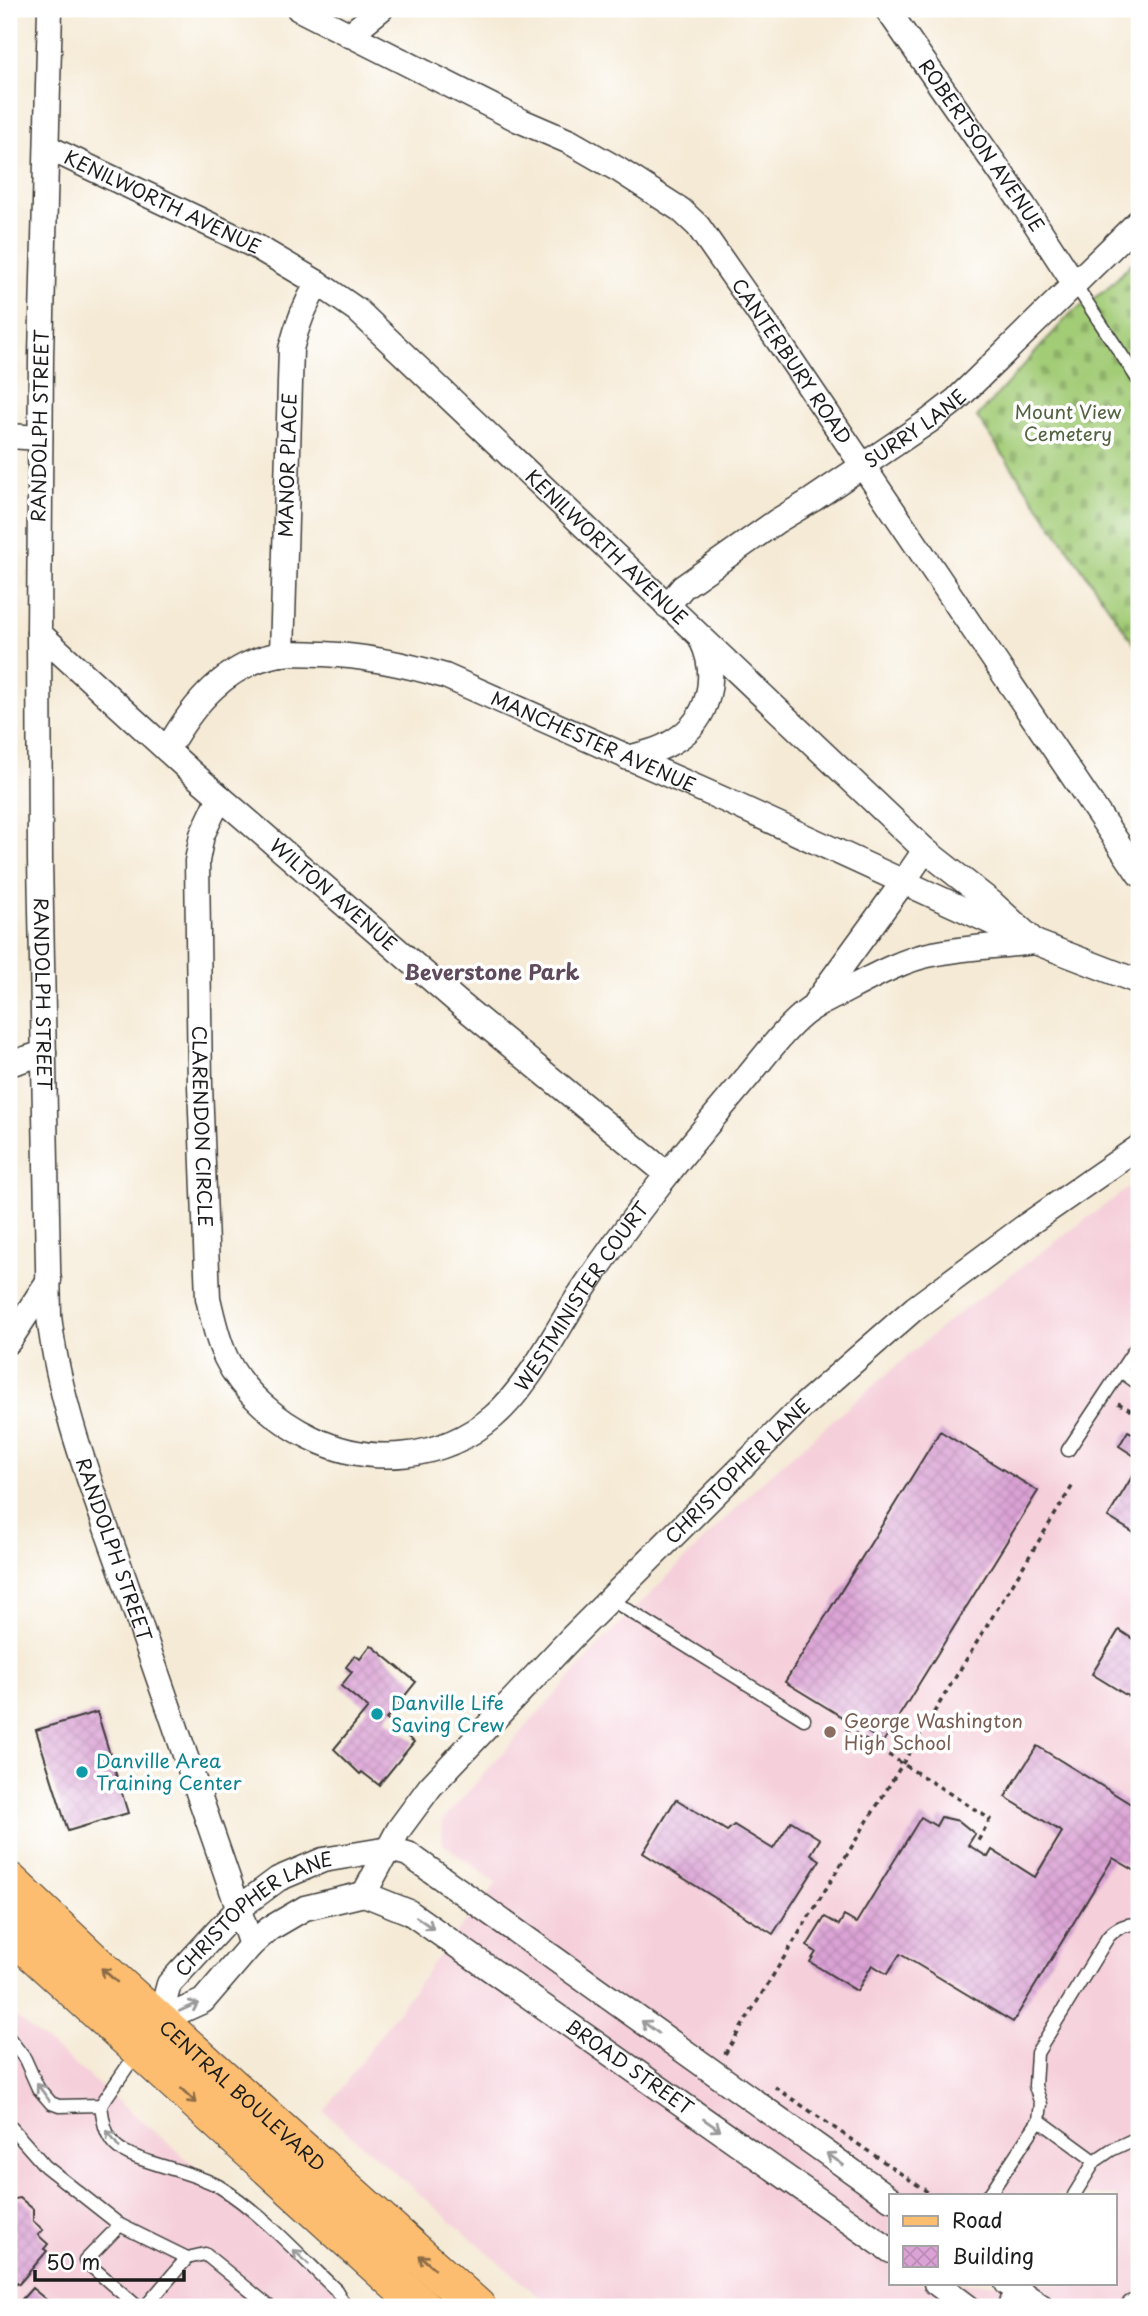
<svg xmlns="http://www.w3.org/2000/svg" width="1148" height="2316" viewBox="0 0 1148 2316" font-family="'Playpen Sans',sans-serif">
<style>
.built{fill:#f5cfda;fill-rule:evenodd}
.cemetery{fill:url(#cemetery-stones);stroke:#60744a;stroke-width:2}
.building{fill:url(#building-cross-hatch)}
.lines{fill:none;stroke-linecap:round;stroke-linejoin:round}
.lane-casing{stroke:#3d3b38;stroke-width:15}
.street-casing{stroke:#3d3b38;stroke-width:27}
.primary-casing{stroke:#3d3b38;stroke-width:39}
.path{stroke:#3d3b38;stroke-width:3.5;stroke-dasharray:5 5;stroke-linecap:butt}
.lane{stroke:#fff;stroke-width:12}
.street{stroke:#fff;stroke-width:24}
.primary{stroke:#fcbd6f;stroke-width:37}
.oneway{stroke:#999}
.oneway2{stroke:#8c6c46}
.culture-dot{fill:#0f9aa8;stroke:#fff;stroke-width:2.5}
.education-dot{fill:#8d6e63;stroke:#fff;stroke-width:2.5}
.labels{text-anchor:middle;stroke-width:7;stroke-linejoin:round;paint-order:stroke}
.street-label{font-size:19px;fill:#1c1c1c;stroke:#fff}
.park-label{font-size:19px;fill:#526240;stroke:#fff}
.culture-label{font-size:19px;fill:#0d838f;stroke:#fff;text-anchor:start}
.education-label{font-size:19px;fill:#785e54;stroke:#fff;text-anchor:start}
.neighbourhood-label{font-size:21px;font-weight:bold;fill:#5f4b5d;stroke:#fff}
</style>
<defs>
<pattern id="cemetery-stones" width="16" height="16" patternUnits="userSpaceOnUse" patternTransform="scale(1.75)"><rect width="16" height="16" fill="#a3cc77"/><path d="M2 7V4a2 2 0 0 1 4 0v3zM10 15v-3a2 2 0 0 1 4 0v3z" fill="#8caf66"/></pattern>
<pattern id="building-cross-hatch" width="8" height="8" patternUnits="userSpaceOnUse" patternTransform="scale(1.75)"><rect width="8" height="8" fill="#dba3d5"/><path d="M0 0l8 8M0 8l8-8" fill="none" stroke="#bb8cb6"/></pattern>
</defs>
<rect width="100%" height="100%" fill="#fff"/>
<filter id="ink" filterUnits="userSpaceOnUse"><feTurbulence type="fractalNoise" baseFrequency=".0143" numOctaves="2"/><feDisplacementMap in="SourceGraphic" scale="14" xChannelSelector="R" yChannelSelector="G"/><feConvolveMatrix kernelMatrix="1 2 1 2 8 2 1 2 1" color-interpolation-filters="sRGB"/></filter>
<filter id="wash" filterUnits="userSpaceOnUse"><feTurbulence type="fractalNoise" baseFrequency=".00686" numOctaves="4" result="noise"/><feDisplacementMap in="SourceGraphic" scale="28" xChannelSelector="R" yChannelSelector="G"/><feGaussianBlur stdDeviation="1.57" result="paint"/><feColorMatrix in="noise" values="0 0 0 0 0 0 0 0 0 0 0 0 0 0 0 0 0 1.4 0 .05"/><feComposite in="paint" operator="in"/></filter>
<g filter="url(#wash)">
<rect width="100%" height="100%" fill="#f5ead5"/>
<path class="built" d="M1139,1180v1127h-588l-227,-195 111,-152 62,-77 -54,-39 -1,-23 158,-177 168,-168 183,-157zM891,2195h224v88h-224z
M9,2014l6,2 67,55 281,236h-354z"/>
<path class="cemetery" d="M1139,255v396l-162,-234 94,-104 35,-23z"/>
<g id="blocks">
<path class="building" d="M940,1431l98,60 -155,251 -98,-60z
M1128,1431l11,6v22l-20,-13z
M1139,1465v71l-31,-19z
M1119,1630l20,13v60l-47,-29z
M371,1645l45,37 -30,37 28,23 -35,43 -17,-13 -2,2 -26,-25 34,-41 -27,-22 11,-14 -6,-5 9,-12 5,4z
M97,1712l31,101 -60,18 -32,-101z
M1037,1746l102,63v64l-26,-15 -100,164 -113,-68 -13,20 -15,-9 -15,26 -47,-29 6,-10 -9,-6 18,-29 14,8 5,-9 12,7 65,-106 15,9 5,-9 18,4 16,13 -7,11 20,12 4,-7 43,27 27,-45 -57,-35z
M676,1799l51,32 7,-6 39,24 18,-28 29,18 -9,15 9,6 -47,74 -130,-81z
M20,2198l13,11v12l10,9 -5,5 10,9 -4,5 3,2 -28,33 -2,-2 -4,5 -4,-3v-84z
M32,2288l23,19h-46v-7l7,6z"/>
</g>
</g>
<g filter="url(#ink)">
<use href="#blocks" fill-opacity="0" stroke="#3d3b38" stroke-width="2"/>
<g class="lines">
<g class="lane-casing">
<path id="lane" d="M1074,283l65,98
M1122,1372l17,12
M1068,1450l71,-107
M610,1599l194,120
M9,2038l16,21 13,29 13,15 8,3 42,-1
M138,2051l-37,54c2,15 4,29 14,40 16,17 79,26 105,42 42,26 80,69 116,103l10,17
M1039,2120l56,41
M9,2125l36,41 75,59
M989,2195l50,-75 2,-16 -6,-18 2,-33 71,-116c9,-10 18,-13 31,-13
M1074,2195l21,-34 16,-11 28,-13
M138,2307l-53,-46 35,-36 67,33 18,-4 65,53
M145,2307l42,-49
M1002,2307l14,-21"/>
</g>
<g class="street-casing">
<g id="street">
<path id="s1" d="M50,9l-9,346 -2,278 1,227 9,456c11,95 48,184 79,274 41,118 82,237 123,355"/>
<path id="s2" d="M299,9l220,111 51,22 49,28 62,40 17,16 81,116 360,532"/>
<path id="s3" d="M887,9l137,197 50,77"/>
<path d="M349,35l32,-26"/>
<path id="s4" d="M47,147l210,100 61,36 39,27 568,540 66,52 44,40 104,40"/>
<path d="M9,436l31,2"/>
<path id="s5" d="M667,606l16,-19 94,-66 35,-21 117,-79 27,-21 183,-179"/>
<path id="s6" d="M39,633l152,139 268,231 208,171"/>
<path id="s7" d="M282,654l9,-305c6,-24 14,-45 27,-66"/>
<path id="s8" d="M167,750c26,-46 59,-87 114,-96 14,-2 29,0 43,0 42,2 80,10 121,22l280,124 290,133"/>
<path d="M628,758c16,-4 32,-8 46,-17 35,-21 45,-64 28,-100"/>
<path id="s9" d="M220,797l-18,38 -5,26 3,224 8,213c5,21 9,41 18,60 16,34 52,64 86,80 59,29 130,22 181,-21 34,-29 61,-82 85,-120 50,-76 107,-146 166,-216 18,-21 43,-56 65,-71 9,-6 21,-11 30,-16 27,-14 64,-35 94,-40 33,-7 68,-8 102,-12"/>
<path d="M815,1003l89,-122 21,-31"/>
<path d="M9,1064l35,-11"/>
<path d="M9,1341l40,-61"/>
<path id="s10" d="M364,1894l-59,14 -36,21 -18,16 -48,56 -44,20 10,-37 70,-76 39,-29 45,-19 66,-11 19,5 483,345"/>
<path id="s11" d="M364,1894l35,-65 31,-42 142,-150 232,-232 111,-97 112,-83 112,-78"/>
<path id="s12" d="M364,1894l45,18 482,339"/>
<path d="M936,2283l32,24"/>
<path d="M1007,2283l35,24"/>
<path d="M1133,2307l6,-1"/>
</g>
</g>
<g class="primary-casing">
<g id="primary">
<path id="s13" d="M9,1881l98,93 370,333"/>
<path d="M9,1931l413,376"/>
</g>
</g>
<path class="path" d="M1118,1403l21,12
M846,1728l144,91 -12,22
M725,2054l348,-569
M775,2087l157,108"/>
<use href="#lane" class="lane"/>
<use href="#street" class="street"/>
<use href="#primary" class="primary"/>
</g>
<defs><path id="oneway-shaft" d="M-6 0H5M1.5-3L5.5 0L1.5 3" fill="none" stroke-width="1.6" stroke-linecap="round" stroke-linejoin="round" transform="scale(1.75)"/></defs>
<g class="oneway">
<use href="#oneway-shaft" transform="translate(425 1923) rotate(35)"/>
<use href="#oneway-shaft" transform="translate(189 2007) rotate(-24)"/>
<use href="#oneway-shaft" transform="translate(650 2027) rotate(-144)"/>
<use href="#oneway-shaft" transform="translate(43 2092) rotate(-126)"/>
<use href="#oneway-shaft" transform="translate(712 2125) rotate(35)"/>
<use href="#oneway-shaft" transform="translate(113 2139) rotate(-126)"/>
<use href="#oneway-shaft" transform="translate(835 2159) rotate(-145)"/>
<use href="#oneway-shaft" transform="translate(301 2257) rotate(-137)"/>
</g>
<g class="oneway2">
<use href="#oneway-shaft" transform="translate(109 1975) rotate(-138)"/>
<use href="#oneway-shaft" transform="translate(189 2096) rotate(43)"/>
<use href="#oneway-shaft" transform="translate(427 2262) rotate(-138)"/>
</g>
</g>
<g class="culture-dot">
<circle cx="377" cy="1714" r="7"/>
<circle cx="82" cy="1772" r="7"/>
</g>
<circle class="education-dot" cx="830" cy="1732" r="7"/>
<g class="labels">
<g class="street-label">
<text dy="7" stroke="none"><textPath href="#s3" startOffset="166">ROBERTSON AVENUE</textPath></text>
<text dy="7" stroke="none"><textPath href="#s4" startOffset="128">KENILWORTH AVENUE</textPath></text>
<text dy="7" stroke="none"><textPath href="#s2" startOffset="620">CANTERBURY ROAD</textPath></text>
<text transform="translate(40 426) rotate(-89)" y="7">RANDOLPH STREET</text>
<text dy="7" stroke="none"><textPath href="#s5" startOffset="306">SURRY LANE</textPath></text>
<text dy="7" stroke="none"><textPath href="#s7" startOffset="189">MANOR PLACE</textPath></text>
<text dy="7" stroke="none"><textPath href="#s4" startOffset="695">KENILWORTH AVENUE</textPath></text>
<text dy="7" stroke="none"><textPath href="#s8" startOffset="483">MANCHESTER AVENUE</textPath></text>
<text dy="7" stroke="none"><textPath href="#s6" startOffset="394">WILTON AVENUE</textPath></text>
<text dy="7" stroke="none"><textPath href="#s1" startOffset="985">RANDOLPH STREET</textPath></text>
<text dy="7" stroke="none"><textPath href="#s9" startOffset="334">CLARENDON CIRCLE</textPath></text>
<text dy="7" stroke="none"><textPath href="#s9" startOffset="1031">WESTMINISTER COURT</textPath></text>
<text dy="7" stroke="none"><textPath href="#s11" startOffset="567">CHRISTOPHER LANE</textPath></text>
<text dy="7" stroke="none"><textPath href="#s1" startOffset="1550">RANDOLPH STREET</textPath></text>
<text dy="7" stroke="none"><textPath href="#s10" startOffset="399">CHRISTOPHER LANE</textPath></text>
<text dy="7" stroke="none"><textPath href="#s12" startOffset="318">BROAD STREET</textPath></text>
<text dy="7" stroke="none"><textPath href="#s13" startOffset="317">CENTRAL BOULEVARD</textPath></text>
</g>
<g class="park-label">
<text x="1068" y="419">Mount View<tspan x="1068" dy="22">Cemetery</tspan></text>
</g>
<g class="culture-label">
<text x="391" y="1710">Danville Life<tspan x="391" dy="22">Saving Crew</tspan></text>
<text x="96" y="1768">Danville Area<tspan x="96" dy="22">Training Center</tspan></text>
</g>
<g class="education-label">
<text x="844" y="1728">George Washington<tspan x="844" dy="22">High School</tspan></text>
</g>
<g class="neighbourhood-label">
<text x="492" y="980">Beverstone Park</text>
</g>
</g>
<rect width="1148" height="2316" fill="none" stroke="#fff" stroke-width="35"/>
<rect x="889" y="2194" width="228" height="91" fill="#ffffff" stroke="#a4a4a4" stroke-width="2"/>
<rect x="903" y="2216" width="35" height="10" fill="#fcbd6f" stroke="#a4a4a4" stroke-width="2"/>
<text x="952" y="2228" font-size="21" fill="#1c1c1c">Road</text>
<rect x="903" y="2246" width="35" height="21" fill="url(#building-cross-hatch)" stroke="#a4a4a4" stroke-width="2"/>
<text x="952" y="2264" font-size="21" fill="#1c1c1c">Building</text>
<path d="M35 2270v10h149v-10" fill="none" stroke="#1c1c1c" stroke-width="3.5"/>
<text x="46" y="2270" font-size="21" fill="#1c1c1c" stroke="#ffffff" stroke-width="5" paint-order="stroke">50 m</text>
</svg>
